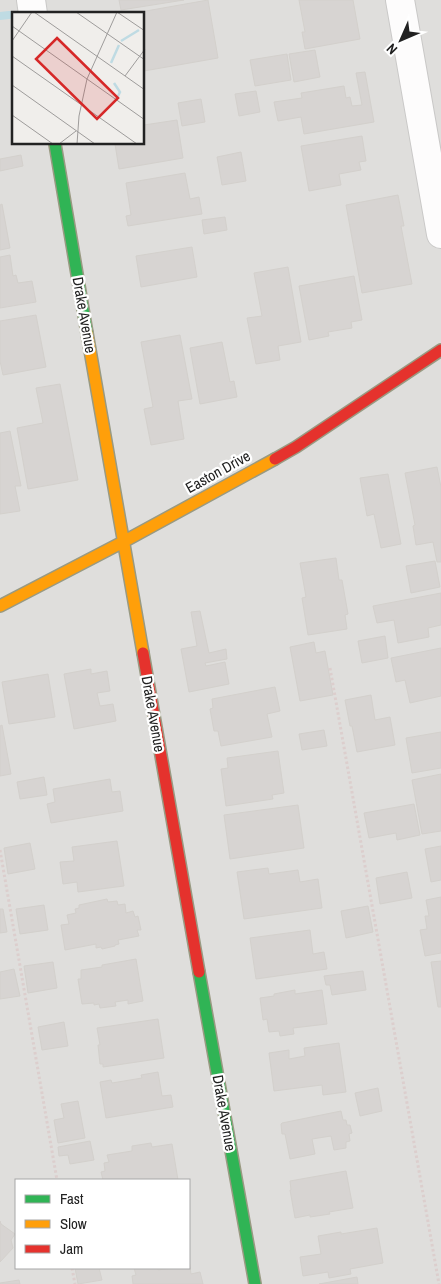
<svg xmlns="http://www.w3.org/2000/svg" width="441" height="1284" viewBox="0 0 441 1284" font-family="'Archivo Narrow',sans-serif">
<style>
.residential{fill:#dfdedc;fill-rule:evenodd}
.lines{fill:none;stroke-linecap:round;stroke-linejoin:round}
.stream{stroke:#bfdbe3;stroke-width:8}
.building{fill:#d7d4d2;stroke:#d3d0cc}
.street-casing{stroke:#c9c8c7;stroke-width:30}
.fast-casing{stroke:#999a82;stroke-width:14}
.slow-casing{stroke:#999a82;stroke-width:14}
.jam-casing{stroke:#999a82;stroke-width:14}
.path{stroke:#dccecd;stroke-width:3;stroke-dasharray:2.5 2.5;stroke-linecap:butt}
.street{stroke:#fdfcfc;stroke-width:28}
.fast{stroke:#30b455;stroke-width:11}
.slow{stroke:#ff9f0a;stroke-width:11}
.jam{stroke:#e5322d;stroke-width:11}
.labels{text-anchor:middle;stroke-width:4.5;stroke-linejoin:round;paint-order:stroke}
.street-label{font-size:15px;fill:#222;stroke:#fff}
.inset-river{fill:none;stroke:#bfdbe3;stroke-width:2.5}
.inset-road{fill:none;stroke:#9e9c9b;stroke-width:1}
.view{fill:#d62828;fill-opacity:0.15;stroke:#d62828;stroke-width:2.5}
.inset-edge{fill:none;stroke:#222;stroke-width:2.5}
</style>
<rect width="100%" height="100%" fill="#f0eeeb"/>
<path class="residential" d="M0,0h441v1284h-441zM14,14h130v130h-130zM16,1180h173v88h-173z"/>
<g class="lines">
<path class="stream" d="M0,16l9,-1"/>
</g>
<path class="building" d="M119,0h65l-63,10z
M208,0l10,58 -74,13v-57h-15z
M299,0h54l7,39 -55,10 -3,-17h3z
M315,50l5,27 -26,5 -5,-28z
M287,54l4,26 -36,6 -5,-26z
M365,72l9,50 -70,12 -3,-17 -23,4 -4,-19 28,-4 -1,-5 43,-7 2,12 4,-1 2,9 10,-1 -6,-32z
M256,91l4,21 -21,4 -4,-22z
M201,99l4,23 -23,4 -4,-23z
M177,120l6,38 -64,11 -4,-25h29v-19z
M362,136l4,25 -7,1 2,8 -22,4 2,11 -32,6 -8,-45z
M241,152l5,29 -24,4 -5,-28z
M21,155l2,11 -23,5v-12z
M185,173l5,26 9,-2 3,17 -74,12 -2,-10 5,-1 -5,-32z
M398,195l6,31h-3l11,58 -50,9 -16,-88z
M2,204l8,44 -10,2v-45z
M225,217l2,13 -23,4 -2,-14z
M192,247l5,30 -56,10 -5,-31z
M10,255l3,21 3,-1 2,8 14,-2 4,21 -36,6v-51z
M288,267l13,75 -23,4 2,14 -24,4 -9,-46 15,-2 -8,-43z
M354,276l8,44 -11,2 1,6 -24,4 1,4 -20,4 -10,-54z
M36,315l10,52 -43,8 -3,-14v-40z
M180,335l12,64 -14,2 6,38 -33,6 -7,-36 9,-2 -12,-65z
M222,342l8,40 4,-1 3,16 -37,7 -10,-56z
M60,384l18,96 -50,9 -11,-61 26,-5 -7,-35z
M10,431l11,55h-6l5,25 -20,3v-81z
M437,467l4,20v75h-4l-4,-20 -17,3 -3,-19 2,-1 -10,-52z
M388,474l13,70 -20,4 -7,-34 -7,2 -7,-38z
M336,558l3,22h3l6,34 -3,1 2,14 -39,6 -6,-37 4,-1 -6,-34z
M435,561l5,26 -29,6 -5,-27z
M441,593v32l-13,3 1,9 -31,6 -4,-23 -17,3 -4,-17z
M200,611l9,42 17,-4 1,10 -22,4 1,3 19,-4 4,22 -40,8 -8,-43 16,-3 -6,-34z
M385,636l3,22 -26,5 -4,-22z
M314,642l2,11 9,-2 8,44 -33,6 -10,-54z
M441,648v48l-31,7 -5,-23 -9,2 -5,-24z
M91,669v5l16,-3 3,20 -13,2 3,13 13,-2 3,17 -42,8 -10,-55z
M48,674l7,43 -46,7 -7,-42z
M275,687l5,24 -13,3 5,23 -51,9 -3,-15h-4l-4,-22 3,-1 -1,-9z
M371,695l4,25 15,-3 5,28 -38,7 -5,-26h-2l-5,-26z
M2,725l9,49 -11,2v-50z
M324,730l3,16 -25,4 -3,-16z
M441,732v36l-29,5 -6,-35z
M278,751l6,42 -12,2 1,4 -47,7 -5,-37 7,-1 -1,-10z
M441,774v57l-19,3 -10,-54z
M44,777l3,18 -27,4 -3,-17z
M110,779l2,13 8,-1 3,20 -72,12 -4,-19 8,-2 -2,-13z
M414,804l6,31 -23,5 -1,-7 -27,5 -5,-25z
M298,805l6,43 -74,11 -6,-44z
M117,841l7,45 -46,6 -1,-10 -14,2 -3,-22 14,-1 -2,-14z
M30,843l5,26 -27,5 -4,-26z
M441,846v34l-10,2 -6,-33z
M268,868l1,6 29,-4 2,12 18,-3 4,29 -78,11 -7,-47z
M407,872l5,26 -32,6 -4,-26z
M441,897v56l-16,3 -5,-26 7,-1 -2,-13h4l-3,-16z
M107,899l1,3 9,-1 1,4 7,-1 1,9 7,-2 2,6 3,-1 3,14h-4l2,6 -21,4 1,4 -4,1v1l-13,3 -1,-2 -5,1v-4l-31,6 -4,-25 8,-1 -2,-9 9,-2 -1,-4 4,-1v-3z
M44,905l4,25 -28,4 -4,-25z
M368,906l5,26 -27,6 -5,-27z
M0,909h3l4,23 -7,1z
M310,930l3,24 11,-2 3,17 -71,10 -6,-41z
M136,959l7,42 -15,3v-4l-13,2 1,4 -16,2 -1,-4 -5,1v-2l-12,1 -4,-25h3v-9l21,-3v-2z
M441,961v46h-3l-7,-45z
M53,962l4,26 -29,5 -4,-27z
M14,969l6,27 -20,3v-27z
M363,971l3,19 -34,5 -2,-10h-4l-2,-9z
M295,990v4l27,-4 5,34 -34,4 1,6 -14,2 -1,-5 -10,1 -2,-13 -4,1 -3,-22 14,-2v-2z
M158,1019l6,39 -61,9v-3h-3l-2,-19h2l-3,-17z
M64,1022l4,24 -26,4 -4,-23z
M339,1043l7,49 -23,3 -1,-10 -48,6 -5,-38 20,-3v9l16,-3 -1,-8z
M158,1072l4,24 9,-1 2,12 -67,11 -6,-36 11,-2 1,3 30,-5 -1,-3z
M378,1088l4,23 -22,5 -5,-23z
M78,1101l7,37 -27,5 -4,-23 10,-2 -3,-14z
M341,1111l2,9h3l1,5h3l2,8 -3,1 1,7 -4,1v6l-12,2 -3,-14 -19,3 3,15 -25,5 -5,-25h-3l-1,-10 1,-1z
M90,1141l4,19 -24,4 -2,-9 -9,1 -1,-9z
M151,1143l1,4 20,-3 6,36h-75l-2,-8 4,-1 -1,-8 5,-1 -2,-7 25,-4v-5z
M346,1171l7,37 -24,4 1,2 -20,3v-2l-15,3 -5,-28h1l-1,-9z
M0,1221l1,3 14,10 -4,6 2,8 -13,14z
M377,1228l6,35 -33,6 1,5 -22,4 -1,-6 -25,4 -3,-19 21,-3 -3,-18 23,-4v2z
M189,1260l2,14 9,-2 3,12h-70l-1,-8 4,-1 -2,-7h24v2l13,-2h18z
M75,1268h24l3,12 -24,4z
M357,1277l1,7h-39z
M19,1280l1,4h-20v-1z"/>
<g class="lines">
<g class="street-casing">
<path id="street" d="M31,0l2,14
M400,0l41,234"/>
</g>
<g class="fast-casing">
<path id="fast" d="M55,144l32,189
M199,972l56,312"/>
</g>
<g class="slow-casing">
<path id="slow" d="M87,333l56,320
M0,606l123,-64 152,-83"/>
</g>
<g class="jam-casing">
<path id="jam" d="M275,459l21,-12 145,-97
M143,653l56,319"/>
</g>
<path class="path" d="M330,668l109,616
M0,850l57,330
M72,1268l3,16"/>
<use href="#street" class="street"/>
<use href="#fast" class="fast"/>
<use href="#slow" class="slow"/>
<use href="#jam" class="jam"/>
</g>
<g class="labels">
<g class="street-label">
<text transform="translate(84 315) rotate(80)" y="5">Drake Avenue</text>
<text transform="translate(218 472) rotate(-29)" y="5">Easton Drive</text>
<text transform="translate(153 714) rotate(80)" y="5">Drake Avenue</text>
<text transform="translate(224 1113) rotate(80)" y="5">Drake Avenue</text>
</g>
</g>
<g transform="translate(12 12)">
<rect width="132" height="132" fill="#f0eeeb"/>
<path class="inset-river" d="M109,29l18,-11M99,51l8,-18M102,71l6,9 -3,6"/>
<path class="inset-road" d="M22,0l111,78M64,0l69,48M105,0l28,19M0,14l133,94M0,29l20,-29M0,44l125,88M113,64l20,-27M0,73l83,59M0,103l41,29M47,132l17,-13M65,132l2,-28 8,-37 30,-67"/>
<path class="view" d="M45,26l61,60 -21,21 -61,-60z"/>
<rect width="132" height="132" class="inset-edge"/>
</g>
<rect x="15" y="1179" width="175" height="90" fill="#ffffff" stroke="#a7a7a7"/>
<rect x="25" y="1195" width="25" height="8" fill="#30b455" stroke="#a7a7a7"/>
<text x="60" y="1204" font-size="15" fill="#222222">Fast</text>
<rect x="25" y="1220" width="25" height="8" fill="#ff9f0a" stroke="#a7a7a7"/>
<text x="60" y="1229" font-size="15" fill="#222222">Slow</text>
<rect x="25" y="1245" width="25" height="8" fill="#e5322d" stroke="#a7a7a7"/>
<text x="60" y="1254" font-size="15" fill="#222222">Jam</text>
<g transform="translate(401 40) rotate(225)" stroke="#ffffff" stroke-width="4" paint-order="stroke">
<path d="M0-4L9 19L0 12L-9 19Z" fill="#222222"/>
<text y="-8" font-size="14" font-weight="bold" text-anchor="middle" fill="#222222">N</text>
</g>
</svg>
